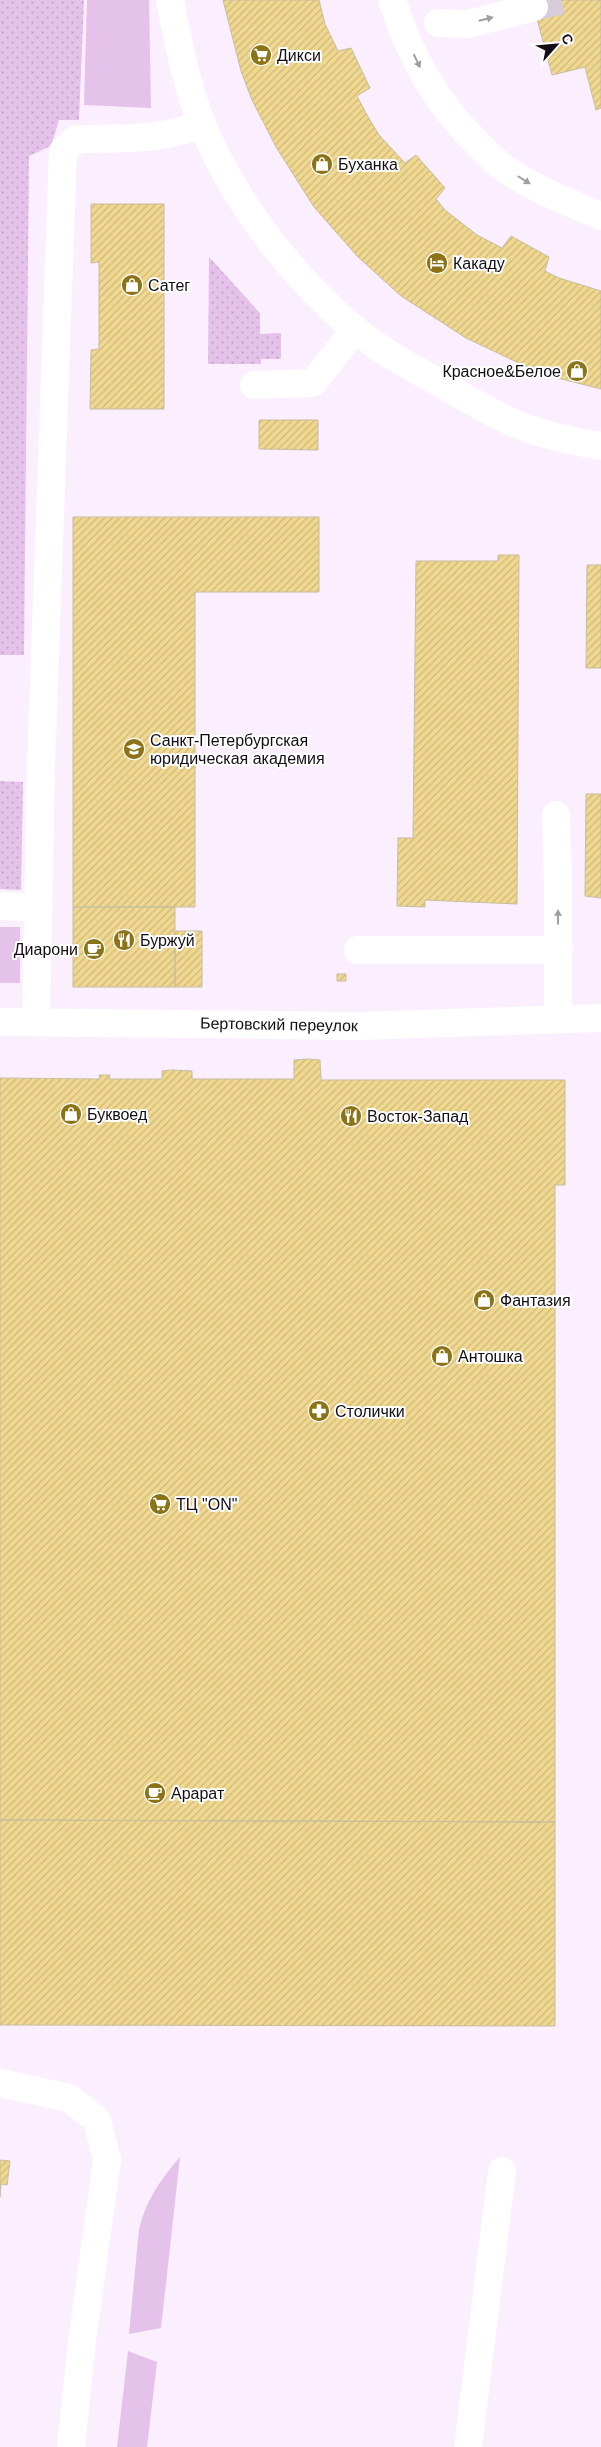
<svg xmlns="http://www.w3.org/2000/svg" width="601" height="2447" viewBox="0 0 601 2447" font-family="Helvetica,sans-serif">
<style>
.grass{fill:#e4c2ea}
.park{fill:url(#park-dots)}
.building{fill:url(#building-hatch);stroke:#c7bea0}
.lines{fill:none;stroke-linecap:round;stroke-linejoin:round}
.minor-tunnel{stroke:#d8ccdb;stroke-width:28;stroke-dasharray:28 14;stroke-linecap:butt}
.minor{stroke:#fff;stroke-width:28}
.oneway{fill:#a19ea1}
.labels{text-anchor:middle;stroke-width:4;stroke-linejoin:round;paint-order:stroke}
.poi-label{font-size:16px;fill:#140d15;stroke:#fff;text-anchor:start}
.street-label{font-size:16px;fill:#140d15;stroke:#fff}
</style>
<defs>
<pattern id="park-dots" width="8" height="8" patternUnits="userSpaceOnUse" patternTransform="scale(1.25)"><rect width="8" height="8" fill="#e4c2ea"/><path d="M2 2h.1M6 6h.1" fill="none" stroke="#c3a6c8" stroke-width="1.8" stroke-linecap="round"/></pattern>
<pattern id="building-hatch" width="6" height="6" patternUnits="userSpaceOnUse" patternTransform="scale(1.25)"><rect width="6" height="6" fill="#f0d890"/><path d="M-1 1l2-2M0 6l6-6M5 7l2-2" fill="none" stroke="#cdb87b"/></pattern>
</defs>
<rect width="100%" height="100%" fill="#fbeefe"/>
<path class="grass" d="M87,0h62l2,108 -67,-3z
M0,927h20v56h-20z
M180,2157l-19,171 -32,6 10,-105c7,-29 22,-50 41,-72z
M128,2351l29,11 -10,85h-30z"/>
<path class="park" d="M0,0h84l-5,120h-20l-8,26 -22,10 -5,499h-24z
M209,257l51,56v21l21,-1v26h-20v5h-53z
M0,781l23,1 -2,108 -21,-1z"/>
<path class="building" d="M223,0h96l6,24 13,27 13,-3 19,40 -13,8 10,19 12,20 26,28 11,-8 29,33 -9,11 9,11 32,25 25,13 9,-12 38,21 -4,14 14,7 42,13v98l-59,-15 -76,-36 -65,-42 -44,-40 -43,-49 -38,-60 -24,-47 -11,-29z
M532,0h69v108l-5,2 -11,-43 -33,8z
M91,204h73v205h-74l1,-59 8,-1v-87l-8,1z
M259,420h59v30l-59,-1z
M73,517h246v75h-124v315h-122z
M498,555h21l-2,349 -92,-4v7l-28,-1 1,-68h15l3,-277h82z
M587,565h14v103h-15z
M586,794h15v104l-16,-2z
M73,907h102v80h-102z
M175,931h27v56h-27z
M337,974h9v7h-9z
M308,1059l12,1 1,20h244v105h-10v637l-555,-2v-742l100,1 -1,-4h11l-1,4h53v-8l9,-1 21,1v8h102v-19z
M0,1820l555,2v204l-555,-1z
M0,2160l10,1 -3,24 -6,-1 -1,13z"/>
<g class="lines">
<path class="minor-tunnel" d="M534,7l28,-7"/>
<path class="minor" d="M170,0c8,41 16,85 32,124 32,78 89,151 152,205 28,23 61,40 93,58 28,16 57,34 88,44 21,7 44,11 66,15
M392,0c18,56 43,102 85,143 7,7 14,15 22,21 31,24 67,37 102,52
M438,23l30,1 66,-17
M254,385l59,-2 42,-54
M556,815l2,66v138
M0,906l39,2
M358,950h201
M36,1021l5,-254 22,-616 14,-12c44,-1 83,2 125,-15
M0,1022l358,4 243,-8
M0,2083l69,15 28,22 10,40 -25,181 -11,106
M468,2447l34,-276"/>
</g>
<defs><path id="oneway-solid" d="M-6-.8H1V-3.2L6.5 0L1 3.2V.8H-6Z" transform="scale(1.25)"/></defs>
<g class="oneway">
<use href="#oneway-solid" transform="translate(486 19) rotate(-14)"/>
<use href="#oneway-solid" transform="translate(417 61) rotate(64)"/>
<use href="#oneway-solid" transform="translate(524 180) rotate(32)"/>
<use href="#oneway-solid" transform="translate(558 917) rotate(-90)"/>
</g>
<defs>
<g id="supermarket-disc" transform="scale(1.125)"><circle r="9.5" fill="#8c7316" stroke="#fff"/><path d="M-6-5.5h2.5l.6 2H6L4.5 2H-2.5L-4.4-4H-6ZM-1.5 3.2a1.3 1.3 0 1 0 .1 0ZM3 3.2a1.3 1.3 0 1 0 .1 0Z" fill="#fff"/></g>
<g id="shop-disc" transform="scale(1.125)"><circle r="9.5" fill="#8c7316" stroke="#fff"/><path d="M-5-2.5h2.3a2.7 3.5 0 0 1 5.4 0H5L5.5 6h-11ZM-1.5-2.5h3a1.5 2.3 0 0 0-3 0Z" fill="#fff"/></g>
<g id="hotel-disc" transform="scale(1.125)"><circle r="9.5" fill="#8c7316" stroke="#fff"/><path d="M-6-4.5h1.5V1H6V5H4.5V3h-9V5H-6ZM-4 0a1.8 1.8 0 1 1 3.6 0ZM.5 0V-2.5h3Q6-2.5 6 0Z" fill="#fff"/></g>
<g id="university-disc" transform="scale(1.125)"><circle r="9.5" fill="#8c7316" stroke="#fff"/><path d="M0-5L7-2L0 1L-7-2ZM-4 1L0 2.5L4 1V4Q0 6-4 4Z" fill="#fff"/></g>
<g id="restaurant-disc" transform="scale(1.125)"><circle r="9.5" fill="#8c7316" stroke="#fff"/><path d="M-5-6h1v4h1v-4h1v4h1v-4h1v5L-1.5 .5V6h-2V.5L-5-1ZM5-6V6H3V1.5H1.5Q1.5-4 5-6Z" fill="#fff"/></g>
<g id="cafe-disc" transform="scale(1.125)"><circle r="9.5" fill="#8c7316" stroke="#fff"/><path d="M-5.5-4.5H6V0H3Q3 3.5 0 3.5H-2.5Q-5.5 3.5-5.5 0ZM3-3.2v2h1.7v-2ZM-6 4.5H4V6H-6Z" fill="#fff"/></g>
<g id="pharmacy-disc" transform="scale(1.125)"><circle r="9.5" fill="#8c7316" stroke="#fff"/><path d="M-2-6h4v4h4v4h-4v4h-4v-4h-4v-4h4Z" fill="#fff"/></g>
</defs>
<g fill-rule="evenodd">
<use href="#supermarket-disc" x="261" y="55"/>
<use href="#shop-disc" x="322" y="164"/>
<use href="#hotel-disc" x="437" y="263"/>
<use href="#shop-disc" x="132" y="285"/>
<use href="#shop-disc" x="577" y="371"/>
<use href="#university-disc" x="134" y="749"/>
<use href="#restaurant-disc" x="124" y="940"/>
<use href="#cafe-disc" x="94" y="949"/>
<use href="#shop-disc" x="71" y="1114"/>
<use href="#restaurant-disc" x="351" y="1116"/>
<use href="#shop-disc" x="484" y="1300"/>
<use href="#shop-disc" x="442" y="1356"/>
<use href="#pharmacy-disc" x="319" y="1411"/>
<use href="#supermarket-disc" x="160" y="1504"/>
<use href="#cafe-disc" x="155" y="1793"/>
</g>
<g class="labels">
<g class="poi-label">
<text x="277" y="61">Дикси</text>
<text x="338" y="170">Буханка</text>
<text x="453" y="269">Какаду</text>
<text x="148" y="291">Сатег</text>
<text x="561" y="377" text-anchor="end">Красное&amp;Белое</text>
<text x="150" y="746">Санкт-Петербургская<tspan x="150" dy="18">юридическая академия</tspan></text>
<text x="140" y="946">Буржуй</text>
<text x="78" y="955" text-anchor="end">Диарони</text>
<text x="87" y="1120">Буквоед</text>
<text x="367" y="1122">Восток-Запад</text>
<text x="500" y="1306">Фантазия</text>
<text x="458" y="1362">Антошка</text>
<text x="335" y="1417">Столички</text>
<text x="176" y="1510">ТЦ "ON"</text>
<text x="171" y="1799">Арарат</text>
</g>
<g class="street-label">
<text transform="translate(279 1024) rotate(1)" y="6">Бертовский переулок</text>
</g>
</g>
<g transform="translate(556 45) rotate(63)" stroke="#ffffff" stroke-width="4" paint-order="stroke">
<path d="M0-4L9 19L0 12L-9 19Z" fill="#140d15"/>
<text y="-8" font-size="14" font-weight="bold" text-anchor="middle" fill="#140d15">С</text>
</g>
</svg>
